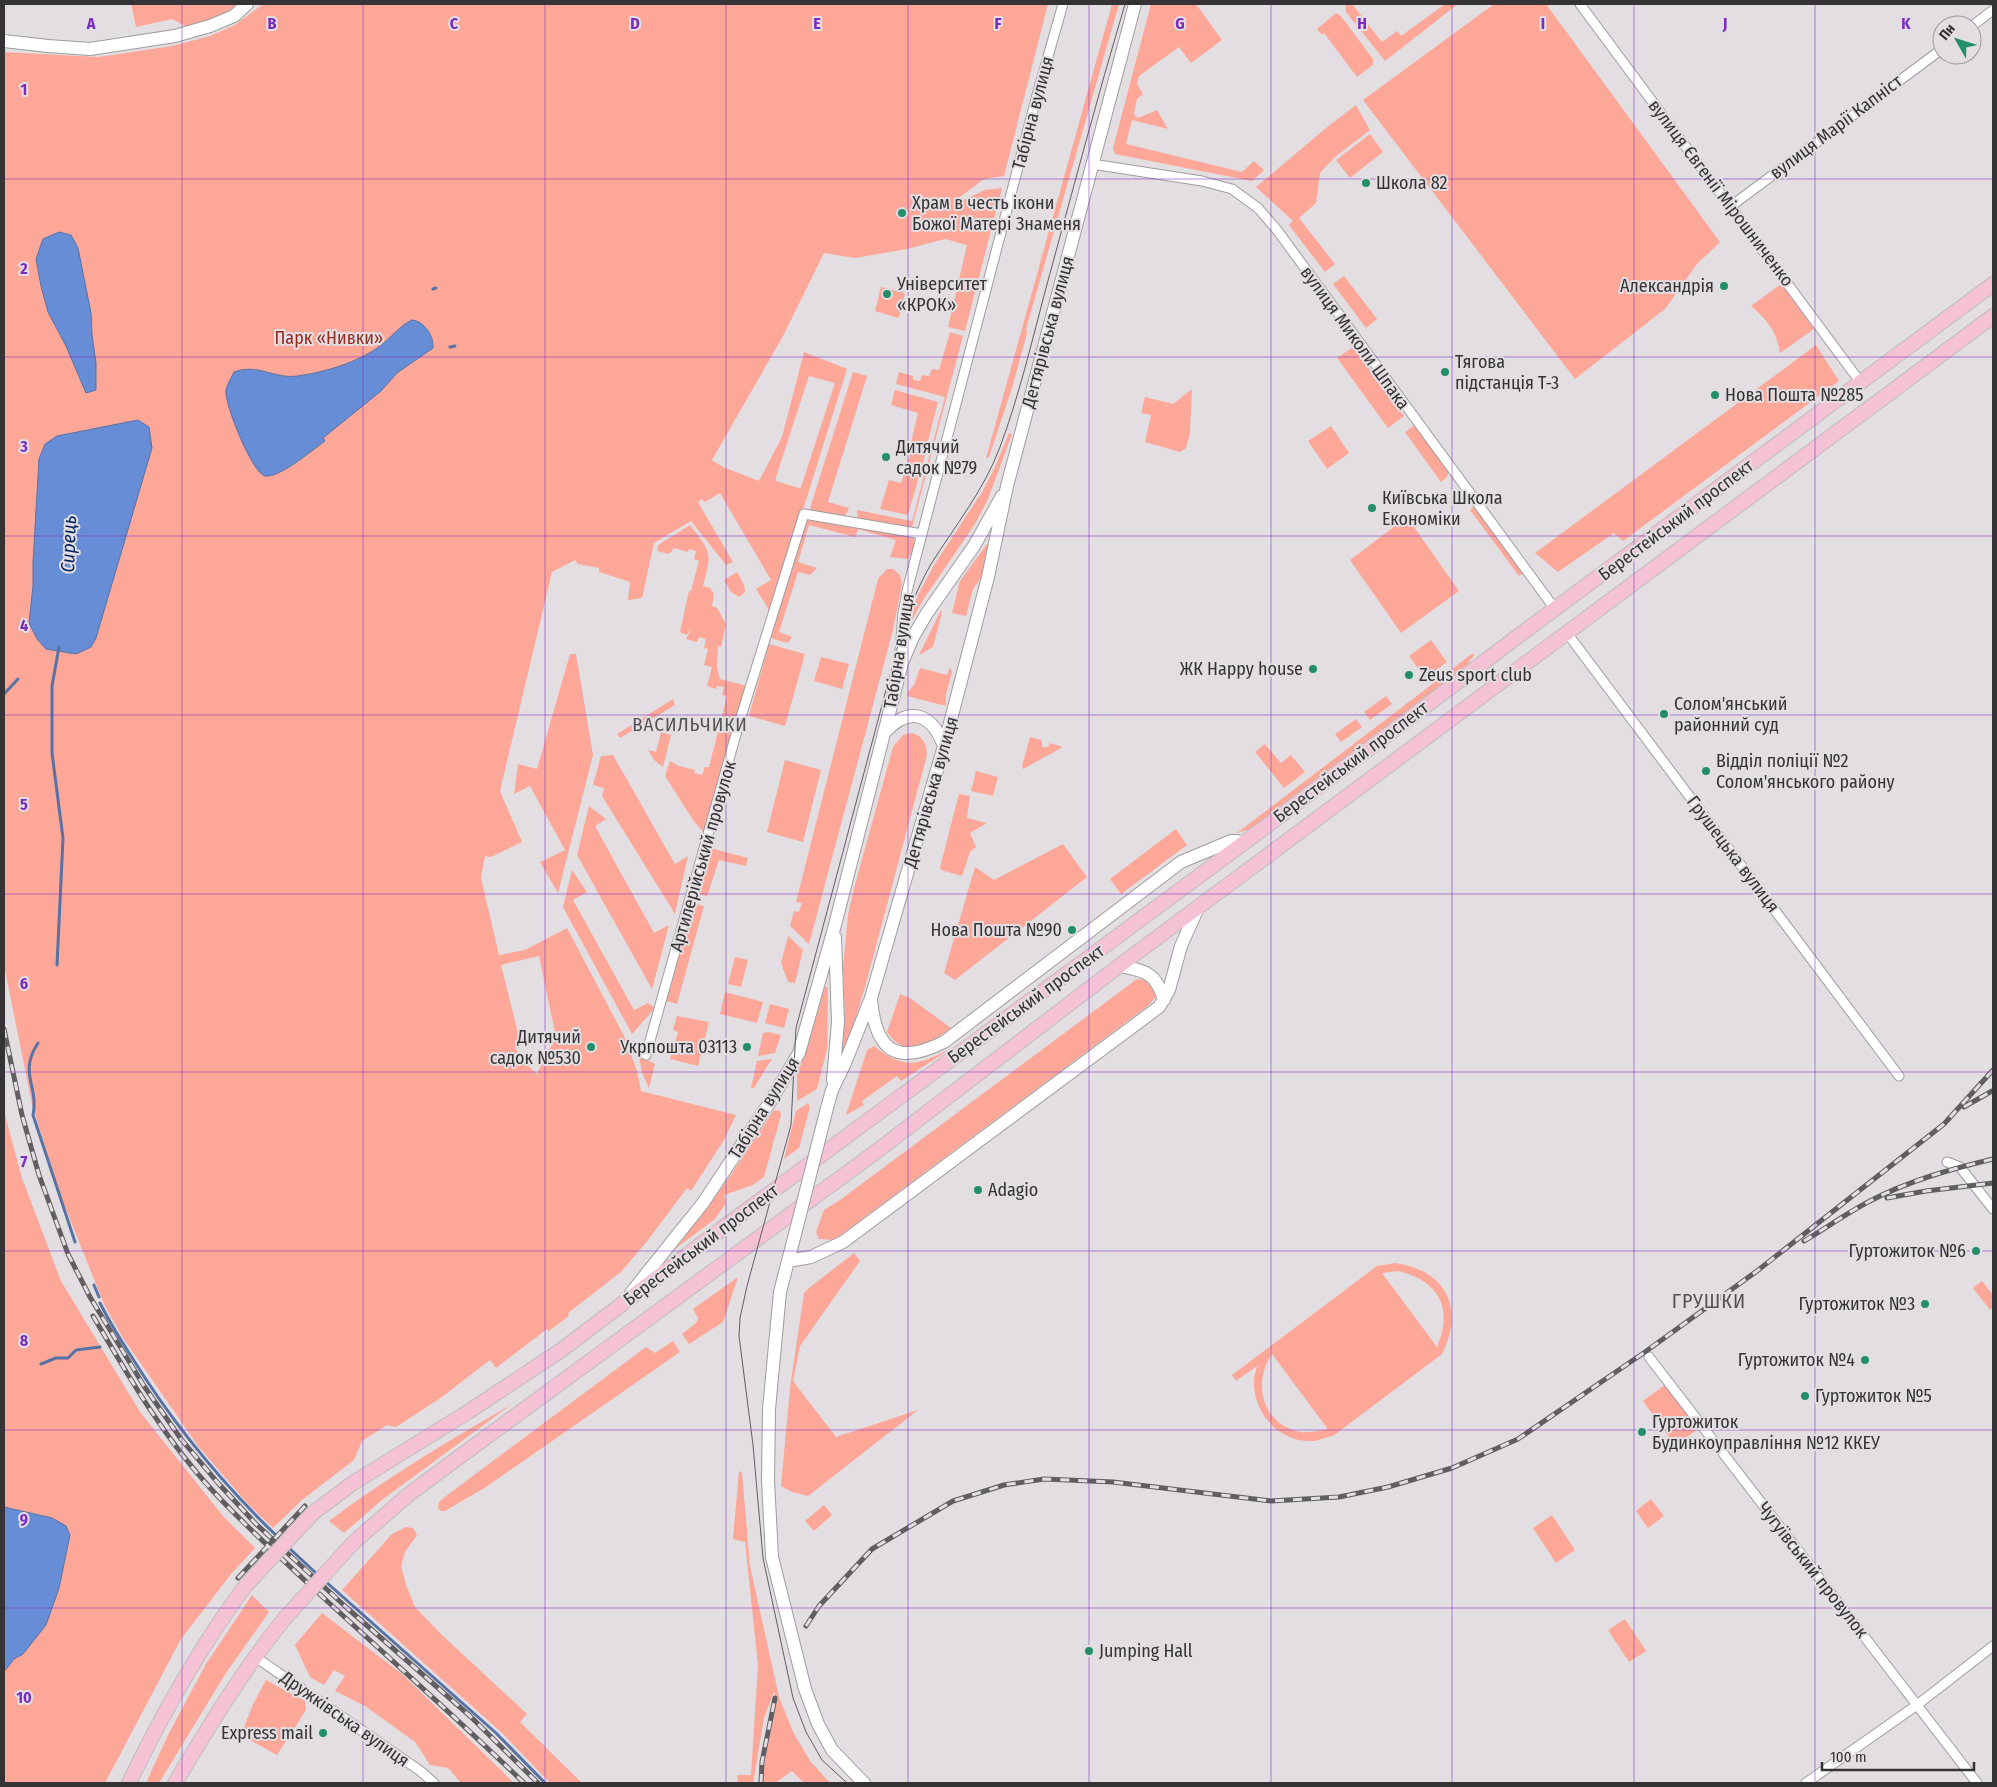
<svg xmlns="http://www.w3.org/2000/svg" width="1997" height="1787" viewBox="0 0 1997 1787" font-family="'Fira Sans Condensed',sans-serif">
<style>
.green{fill:#fda799;fill-rule:evenodd}
.water{fill:#668dd5;stroke:#5772a5}
.lines{fill:none;stroke-linecap:round;stroke-linejoin:round}
.stream{stroke:#5772a5;stroke-width:3}
.street-casing{stroke:#9f9c9f;stroke-width:11}
.secondary-casing{stroke:#9f9c9f;stroke-width:14}
.primary-casing{stroke:#bebebe;stroke-width:16}
.street{stroke:#fff;stroke-width:9}
.secondary{stroke:#fff;stroke-width:12}
.primary{stroke:#f5c1d4;stroke-width:14}
.tram{stroke:#615e61;stroke-width:1}
.rail-casing{stroke:#615e61;stroke-width:5}
.rail{stroke:#e2dee2;stroke-width:3;stroke-dasharray:9;stroke-linecap:butt}
.secondary-bridge-casing{stroke:#9f9c9f;stroke-width:14;stroke-linecap:butt}
.primary-bridge-casing{stroke:#bebebe;stroke-width:16;stroke-linecap:butt}
.secondary-bridge{stroke:#fff;stroke-width:12}
.primary-bridge{stroke:#f5c1d4;stroke-width:14}
.grid{fill:none;stroke:#7b2cbf;stroke-width:1;stroke-opacity:0.55}
.poi-dot{fill:#248e6b;stroke:#e2dee2;stroke-width:2}
.labels{text-anchor:middle;stroke-width:4;stroke-linejoin:round;paint-order:stroke}
.street-label{font-size:18px;fill:#353335;stroke:#e2dee2}
.poi-label{font-size:18px;fill:#353335;stroke:#e2dee2;text-anchor:start}
.park-label{font-size:18px;fill:#96291f;stroke:#e2dee2}
.water-label{font-size:19px;font-style:italic;fill:#042362;stroke:#e2dee2}
.neighbourhood-label{font-size:19px;letter-spacing:1px;fill:#545154;stroke:#e2dee2}
.quarter-label{font-size:20px;letter-spacing:1px;fill:#545154;stroke:#e2dee2}
.grid-label{font-size:16px;text-anchor:middle;font-weight:bold;fill:#7b2cbf;stroke:#e2dee2;stroke-width:4;stroke-linejoin:round;paint-order:stroke}
</style>
<rect width="100%" height="100%" fill="#e2dee2"/>
<path class="green" d="M131,4h108l-24,15 -28,8 -15,-8 -36,8z
M263,4h785l-44,172 -20,3 -24,18 3,3 22,-10 17,-2 -37,143 -17,-4 19,-82 -22,-6 -38,10 -52,9 -31,-5 -41,83 -71,124 11,7 36,14 23,-44 22,-85 43,17 -44,141 -34,100 -13,-21 15,-9 -51,-87 -15,9 -3,-3 -4,3 35,60 -7,3 -35,-44 -37,22 -12,55 -14,2 2,-18 -31,-10v-4l-21,-4 -3,-4 -23,12 -52,219 22,51 -31,15 -6,-1 -4,22 18,77 26,-5 42,-22 57,108 13,35 4,20 95,24 -12,25 -33,51 -4,-3 -39,52 -27,32 -53,41 1,3 -20,15 -2,-2 -51,39 -6,-8 -48,37 -46,30 -9,-2 -25,16 -8,19 -52,40 -29,28 -26,-25 -49,-57 -75,-108 -19,-34 -45,-112 -27,-88 -28,-139v-913l95,5 73,-11 38,-10 25,-11zM809,376l26,7 -34,104 -2,1 -23,-7v-4zM539,956l17,81 -19,36 3,4 -20,-19 -5,-11 6,-2 -20,-80z
M1112,4h7l-93,325 1,4 -15,55 -23,69 -3,1z
M1151,4h45l26,36 -31,23 -12,-16 -40,29 -2,8 6,10 -6,5 -3,15 4,4 19,-8 11,19 -36,-9 -6,24 116,28 12,-11 10,9 -12,11 -137,-27 -2,-6z
M1348,4h4l30,38 15,-11 4,5 44,-32h13l-73,57 -39,-49 -1,-6z
M1494,4h52l174,238 -23,22 -32,45 -90,70 -212,-279z
M1336,13l5,3 32,43v6l-16,12 -33,-44 -2,2 -5,-6z
M1356,105l14,25 -35,27 -15,16 -4,30 -17,15 36,46 -10,8 -36,-47 4,-4 -37,-34 70,-59z
M1370,134l13,18 -33,26 -14,-18z
M1344,276l33,43 -11,9 -33,-44z
M1781,284l33,45 -34,24c-4,-23 -12,-32 -29,-47z
M881,287l24,6 -6,25 -24,-7z
M950,332l13,4 -51,191 -54,-5 -1,-12 55,11 33,-124 -49,-13 3,-12 14,4v4l7,1 2,-6 7,1 3,-7 7,1z
M1816,345l23,36 -216,160 -9,-8 -56,39 -23,-19z
M1353,347l51,69 -16,12 -51,-70z
M853,372l14,4 -39,126 21,6 -5,10 -31,-5 -3,-5z
M1192,389l-2,44 -4,15 -6,4 -35,-10 6,-27 -10,-2 4,-16 28,7z
M895,390l43,12 -11,43 -16,-3 7,-29 -27,-8z
M1415,425l34,45 -2,7 -6,5 -36,-50z
M1331,426l18,27 -22,16 -19,-28z
M1009,433l3,1 -24,65 -13,25 -52,76 -16,29 -1,-1 12,-33 16,-30 48,-73 13,-25z
M911,451l14,4 -17,60 -28,-6 9,-29 12,3z
M1475,506l49,67 -5,3 -49,-66z
M1407,517l52,74 -58,42 -51,-73z
M806,519l107,17c4,9 1,15 -6,23l-17,-2 6,-17 -38,-11 -3,8 -46,-12 -11,37 19,6 -7,7 -12,-3 -19,60 13,5 -4,6 -15,-4 -2,-3 2,-9z
M690,525c22,29 22,26 13,61l7,2 4,6 -2,12 5,2 9,16 -5,23 -3,-1 -1,21 3,12 27,7 -43,147 -11,-13 -28,-44 5,-15 9,5 16,4 -1,3 8,2 3,-8h4l18,-71 -5,-1 2,-8 -7,-1 -1,3 -9,-3 5,-19 -8,-2 4,-16 -4,-1 2,-9 -7,-2 -2,5 -11,-3 5,-10 -5,6 -6,-3 9,-41h2l8,-30 -5,-2 2,-8 -7,-2 -1,3 -14,-4 -5,6 -12,-3 1,-6z
M987,544h3l-8,33 -9,12 -7,27 -14,-3 8,-32z
M887,569h6l7,6 2,9 -9,46 -84,314 -19,-18 4,-15 5,1 3,-9 -6,-1 82,-323z
M737,572l7,13 1,7 -6,5 -8,-5 -7,-12z
M941,610l1,2 -9,35 -14,8z
M1431,640l16,22 -22,16 -16,-22z
M769,644l36,10 -20,72 -36,-10z
M1473,653l1,3 -5,5 -1,6 -215,161 -16,5z
M570,654h6l17,101 -35,138 -18,-31 25,-12 -35,-64 -16,8 4,-30 19,5z
M821,657l28,7 -7,25 -28,-8z
M950,667l2,5 -6,22v12l-39,-10 1,-4 6,-7 6,-17 27,7z
M1386,696l6,8 -22,16 -6,-8z
M673,699l2,6 -55,33 -3,-4z
M1356,719l6,8 -21,15 -6,-8z
M661,732l10,3 -8,32 -9,-7 -6,-10 8,2z
M910,733c12,1 17,11 17,22l-62,232 -23,76 -3,-1 6,-43 -2,-51 5,-53 5,-23 40,-145 10,-12z
M1030,737l12,3v7h6l2,-4 13,4 -40,22 -1,-3z
M1265,744l16,19 10,-8 14,17 -21,16 -29,-36z
M613,755l62,109 13,-8 -13,58 -73,-118 2,-8 -11,-3 8,-29z
M785,760l36,10 -18,72 -36,-10z
M976,771l22,6 -5,19 -22,-5z
M959,794l11,2 -3,22 20,5 -17,10 6,14 -6,5 -8,24 -21,-6 -1,-3z
M589,806l17,13 -11,7 59,107 15,-8 -17,64 -75,-134z
M1176,829l11,16 -66,49 -11,-15z
M1063,844l24,33 -132,103 -11,-7 31,-106 19,13z
M710,848l38,10 -2,8 -27,-6 -12,36 -11,-3z
M572,870l15,22 -14,8 61,110 14,-7 7,5 -23,26 -69,-127z
M693,903l11,3 -27,98 -11,-3z
M788,936l15,14 -8,33 -7,-1 -7,-19z
M735,957l13,3 -7,27 -13,-3z
M1137,979l11,1 8,11 -1,7 -6,7 -315,235 -15,-1 -3,-7 8,-22 16,-10z
M825,987h3l-1,62 -10,40 -20,12v-28l8,-18z
M725,992l38,10 -6,21 -37,-9z
M900,994l10,4 41,30c-20,14 -45,33 -64,4z
M770,1004l19,5 -5,19 -19,-5z
M677,1016l32,6 -11,44 -28,-7 8,-27 -5,-2z
M769,1032l12,3 -6,18 -17,3 5,-23z
M874,1046c32,25 43,19 78,2l-51,33 -4,-5 -35,25 2,4 -18,10 21,-65z
M639,1056l16,8 -6,24 -7,-15z
M772,1059l-18,29h-3l6,-27z
M808,1103l2,4 -11,41 -15,11 12,-48z
M774,1110l6,1 1,4 -17,62 -11,8 -29,10 2,8 -11,16 -40,30 51,-67z
M4,1111l18,67 39,103 79,131 83,104 32,32 -24,26 -50,65 -76,144h-101z
M854,1253l6,8 -60,85 -7,35 43,56 82,-27 -110,86 -16,-4 -11,-6 9,-98 13,-89 1,-6 5,-5z
M1395,1263c51,7 70,45 47,91l-109,82c-6,1 -13,4 -19,5 -33,2 -59,-25 -60,-57 -1,-6 2,-12 3,-18l-21,15 -4,-6 145,-109zM1398,1271c40,9 56,37 39,76l-55,-74zM1272,1354l55,74v1c-10,2 -21,5 -31,2 -35,-10 -43,-49 -24,-77z
M738,1277l-15,45 -34,22 -7,-10 14,-11 2,-5 -5,-9z
M1982,1281l11,14v12l-3,3 -17,-22z
M673,1341l7,11 -194,135 -41,24h-5l-2,-4 1,-5 7,-6 200,-149 9,6z
M1666,1384l32,45 -23,16 -32,-44z
M512,1404l-130,96 -38,33 -15,-12c58,-44 121,-81 183,-117z
M739,1471l3,2 8,93 29,131 14,35 17,29 20,22h-26l-12,-12 -17,12h-12l1,-17 13,-67 -3,-7 -10,26 -11,65h-15l-1,-8h14l7,-110 -13,-123 -12,-3z
M1651,1499l13,17 -16,12 -12,-17z
M824,1505l8,10 -18,16 -9,-10z
M1552,1515l23,35 -19,13 -23,-35z
M406,1527l7,1 4,7 -12,17 -4,14 5,19 9,22 26,27 86,80 -7,8 62,61h-32l-48,-50 -160,-143 50,-56z
M252,1595l17,17 -43,61 -67,110h-13l23,-50 37,-69z
M322,1613l80,61 112,109h-53l-13,-15 -18,-3 -15,-23 -50,-36 -30,-15 10,-15 -11,-6 -10,15 -14,-8 -15,-32z
M1625,1619l21,32 -17,11 -21,-32z
M266,1680l39,21 1,9 -29,45 -36,-20 12,-31z"/>
<path class="water" d="M59,232l12,3 7,13 13,65 1,22 4,28v27l-10,3 -20,-47 -18,-34 -7,-26 -5,-27 7,-20z
M412,320c12,1 22,16 21,28l-36,25 -16,18 -58,47 2,3c-13,9 -45,37 -60,35 -13,-3 -41,-73 -39,-86 1,-6 6,-13 8,-18 24,-9 39,7 63,4 26,-3 62,-14 83,-30 11,-8 19,-20 32,-26z
M138,420l11,7 3,21 -56,190 -5,9 -15,7 -30,-5 -9,-10 -8,-16 4,-37v-23l6,-104 6,-15 12,-8z
M4,1507l48,11 14,8 4,9 -11,53 -13,37 -23,29 -9,5 -10,13z"/>
<g class="lines">
<path class="stream" d="M433,289l3,-1
M450,347l5,-1
M4,694l14,-15
M57,965l6,-127 -11,-85v-67l7,-39
M38,1043c-20,30 1,43 -5,72l42,127
M94,1285l5,12
M100,1303c9,18 20,36 31,53 42,68 93,130 151,185
M41,1364l15,-6h12l8,-8 24,-3
M288,1547l30,28
M325,1581l171,152 49,50"/>
<g class="street-casing">
<path id="street" d="M1580,4l281,379
M1972,26l21,-16
M1092,164l110,17 30,8 26,19 19,22 278,379
M1731,206l211,-157
M1567,633l332,443
M899,663l4,-49 4,-23 130,-496 26,-91
M646,1055l94,-335 64,-206 118,20
M1947,1162l13,5 33,42
M1649,1357l328,426
M254,1656l165,114 15,13
M1806,1783l111,-78 76,-59"/>
</g>
<g class="secondary-casing">
<path id="secondary" d="M4,41l44,5 42,3 85,-13 35,-10 24,-10 13,-12
M885,732c25,-27 47,-18 59,14
M1120,966c25,5 36,6 44,34
M871,1000c5,51 25,66 73,42l237,-180 50,-21h6l5,3
M833,1080l5,-58 -3,-85
M827,1108l5,-18 13,-27 26,-65 73,-252 44,-169 19,-91 128,-482
M795,1234l-15,58 -11,117 -1,71 4,77 33,132 13,35 14,26 32,33
M788,1261l23,-4 32,-15 316,-235 10,-17 12,-44 16,-36
M631,1293l72,-90 67,-101 29,-49 36,-128 67,-262 11,-26 14,-24 47,-67 28,-50"/>
</g>
<g class="primary-casing">
<path id="primary" d="M313,1513l40,-30 115,-71 92,-61 168,-127 536,-396 253,-191 476,-353
M353,1543l55,-48 58,-43 407,-298 238,-182 882,-656
M129,1783c33,-69 71,-136 117,-198
M175,1783c34,-57 68,-113 110,-165"/>
</g>
<use href="#street" class="street"/>
<use href="#secondary" class="secondary"/>
<use href="#primary" class="primary"/>
<path class="tram" d="M847,1783l-25,-23 -16,-28 -13,-34 -30,-140 -10,-113 -14,-109 1,-18 7,-32 44,-161 5,-97 106,-398c8,-23 17,-45 29,-66 24,-38 53,-74 69,-117 19,-51 32,-106 46,-159 26,-95 51,-190 79,-284"/>
<g class="rail-casing">
<path id="rail" d="M4,1029l18,86 17,60 29,79 22,43 54,89 37,53 37,44 38,41 91,84 123,108 68,67
M1964,1107l28,-16
M1887,1198l39,-7 67,-8
M1804,1241c22,-13 43,-28 66,-40 38,-20 81,-32 123,-42
M93,1316c36,61 71,122 119,174 32,35 67,66 101,98 70,65 142,128 211,195
M238,1578l67,-72
M244,1583l66,-72
M806,1626l13,-20 53,-57 81,-48 51,-16 40,-6 69,3 158,19 68,-4 49,-10 64,-19 66,-29 127,-87 112,-81 187,-147 49,-54
M761,1783l1,-21 13,-64"/>
</g>
<use href="#rail" class="rail"/>
<g class="secondary-bridge-casing">
<path id="secondary-bridge" d="M795,1234l32,-126"/>
</g>
<g class="primary-bridge-casing">
<path id="primary-bridge" d="M246,1585l67,-72
M285,1618l68,-75"/>
</g>
<use href="#secondary-bridge" class="secondary-bridge"/>
<use href="#primary-bridge" class="primary-bridge"/>
</g>
<path class="grid" d="M182,4v1779M363,4v1779M545,4v1779M726,4v1779M908,4v1779M1089,4v1779M1271,4v1779M1452,4v1779M1634,4v1779M1815,4v1779M4,179h1989M4,357h1989M4,536h1989M4,715h1989M4,894h1989M4,1072h1989M4,1251h1989M4,1430h1989M4,1608h1989"/>
<g class="poi-dot">
<circle cx="1366" cy="183" r="5"/>
<circle cx="902" cy="213" r="5"/>
<circle cx="1724" cy="286" r="5"/>
<circle cx="887" cy="294" r="5"/>
<circle cx="1445" cy="372" r="5"/>
<circle cx="1715" cy="395" r="5"/>
<circle cx="886" cy="457" r="5"/>
<circle cx="1372" cy="508" r="5"/>
<circle cx="1313" cy="669" r="5"/>
<circle cx="1409" cy="675" r="5"/>
<circle cx="1664" cy="714" r="5"/>
<circle cx="1706" cy="771" r="5"/>
<circle cx="1072" cy="930" r="5"/>
<circle cx="591" cy="1047" r="5"/>
<circle cx="747" cy="1047" r="5"/>
<circle cx="978" cy="1190" r="5"/>
<circle cx="1976" cy="1251" r="5"/>
<circle cx="1925" cy="1304" r="5"/>
<circle cx="1865" cy="1360" r="5"/>
<circle cx="1805" cy="1396" r="5"/>
<circle cx="1642" cy="1432" r="5"/>
<circle cx="1089" cy="1651" r="5"/>
<circle cx="323" cy="1733" r="5"/>
</g>
<g class="labels">
<g class="street-label">
<text transform="translate(1033 113) rotate(-75)" y="6">Табірна вулиця</text>
<text transform="translate(1836 127) rotate(-37)" y="6">вулиця Марії Капніст</text>
<text transform="translate(1721 193) rotate(53)" y="6">вулиця Євгенії Мірошниченко</text>
<text transform="translate(1048 332) rotate(-75)" y="6">Дегтярівська вулиця</text>
<text transform="translate(1355 338) rotate(54)" y="6">вулиця Миколи Шпака</text>
<text transform="translate(1676 520) rotate(-37)" y="6">Берестейський проспект</text>
<text transform="translate(899 651) rotate(-81)" y="6">Табірна вулиця</text>
<text transform="translate(1351 762) rotate(-37)" y="6">Берестейський проспект</text>
<text transform="translate(931 792) rotate(-74)" y="6">Дегтярівська вулиця</text>
<text transform="translate(1733 854) rotate(53)" y="6">Грушецька вулиця</text>
<text transform="translate(703 856) rotate(-74)" y="6">Артилерійський провулок</text>
<text transform="translate(1026 1004) rotate(-36)" y="6">Берестейський проспект</text>
<text transform="translate(764 1108) rotate(-58)" y="6">Табірна вулиця</text>
<text transform="translate(701 1245) rotate(-37)" y="6">Берестейський проспект</text>
<text transform="translate(1813 1570) rotate(52)" y="6">Чугуївський провулок</text>
<text transform="translate(345 1719) rotate(35)" y="6">Дружківська вулиця</text>
</g>
<g class="poi-label">
<text x="1376" y="189">Школа 82</text>
<text x="912" y="209">Храм в честь ікони<tspan x="912" dy="21">Божої Матері Знаменя</tspan></text>
<text x="897" y="290">Університет<tspan x="897" dy="21">«КРОК»</tspan></text>
<text x="1714" y="292" text-anchor="end">Александрія</text>
<text x="1455" y="368">Тягова<tspan x="1455" dy="21">підстанція Т-3</tspan></text>
<text x="1725" y="401">Нова Пошта №285</text>
<text x="896" y="453">Дитячий<tspan x="896" dy="21">садок №79</tspan></text>
<text x="1382" y="504">Київська Школа<tspan x="1382" dy="21">Економіки</tspan></text>
<text x="1303" y="675" text-anchor="end">ЖК Happy house</text>
<text x="1419" y="681">Zeus sport club</text>
<text x="1674" y="710">Солом'янський<tspan x="1674" dy="21">районний суд</tspan></text>
<text x="1716" y="767">Відділ поліції №2<tspan x="1716" dy="21">Солом'янського району</tspan></text>
<text x="1062" y="936" text-anchor="end">Нова Пошта №90</text>
<text x="581" y="1043" text-anchor="end">Дитячий<tspan x="581" dy="21">садок №530</tspan></text>
<text x="737" y="1053" text-anchor="end">Укрпошта 03113</text>
<text x="988" y="1196">Adagio</text>
<text x="1966" y="1257" text-anchor="end">Гуртожиток №6</text>
<text x="1915" y="1310" text-anchor="end">Гуртожиток №3</text>
<text x="1855" y="1366" text-anchor="end">Гуртожиток №4</text>
<text x="1815" y="1402">Гуртожиток №5</text>
<text x="1652" y="1428">Гуртожиток<tspan x="1652" dy="21">Будинкоуправління №12 ККЕУ</tspan></text>
<text x="1099" y="1657">Jumping Hall</text>
<text x="313" y="1739" text-anchor="end">Express mail</text>
</g>
<g class="park-label">
<text x="329" y="344">Парк «Нивки»</text>
</g>
<g class="water-label">
<text transform="translate(68 544) rotate(-88)" y="7">Сирець</text>
</g>
<g class="neighbourhood-label">
<text x="690" y="731">ВАСИЛЬЧИКИ</text>
</g>
<g class="quarter-label">
<text x="1709" y="1308">ГРУШКИ</text>
</g>
</g>
<g class="grid-label">
<text x="91" y="29">A</text>
<text x="272" y="29">B</text>
<text x="454" y="29">C</text>
<text x="635" y="29">D</text>
<text x="817" y="29">E</text>
<text x="998" y="29">F</text>
<text x="1180" y="29">G</text>
<text x="1362" y="29">H</text>
<text x="1543" y="29">I</text>
<text x="1725" y="29">J</text>
<text x="1906" y="29">K</text>
<text x="24" y="95">1</text>
<text x="24" y="274">2</text>
<text x="24" y="452">3</text>
<text x="24" y="631">4</text>
<text x="24" y="810">5</text>
<text x="24" y="989">6</text>
<text x="24" y="1167">7</text>
<text x="24" y="1346">8</text>
<text x="24" y="1525">9</text>
<text x="24" y="1703">10</text>
</g>
<rect width="1997" height="1787" fill="none" stroke="#353335" stroke-width="10"/>
<g transform="translate(1957 40) rotate(309)"><circle r="24" fill="#e2dee2" stroke="#9d9a9d"/>
<path d="M0-4L9 19L0 12L-9 19Z" fill="#248e6b"/>
<text y="-8" font-size="14" font-weight="bold" text-anchor="middle" fill="#353335">Пн</text>
</g>
<path d="M1822 1762v8h152v-8" fill="none" stroke="#353335" stroke-width="2.5"/>
<text x="1830" y="1762" font-size="15" fill="#353335" stroke="#e2dee2" stroke-width="4" paint-order="stroke">100 m</text>
</svg>
